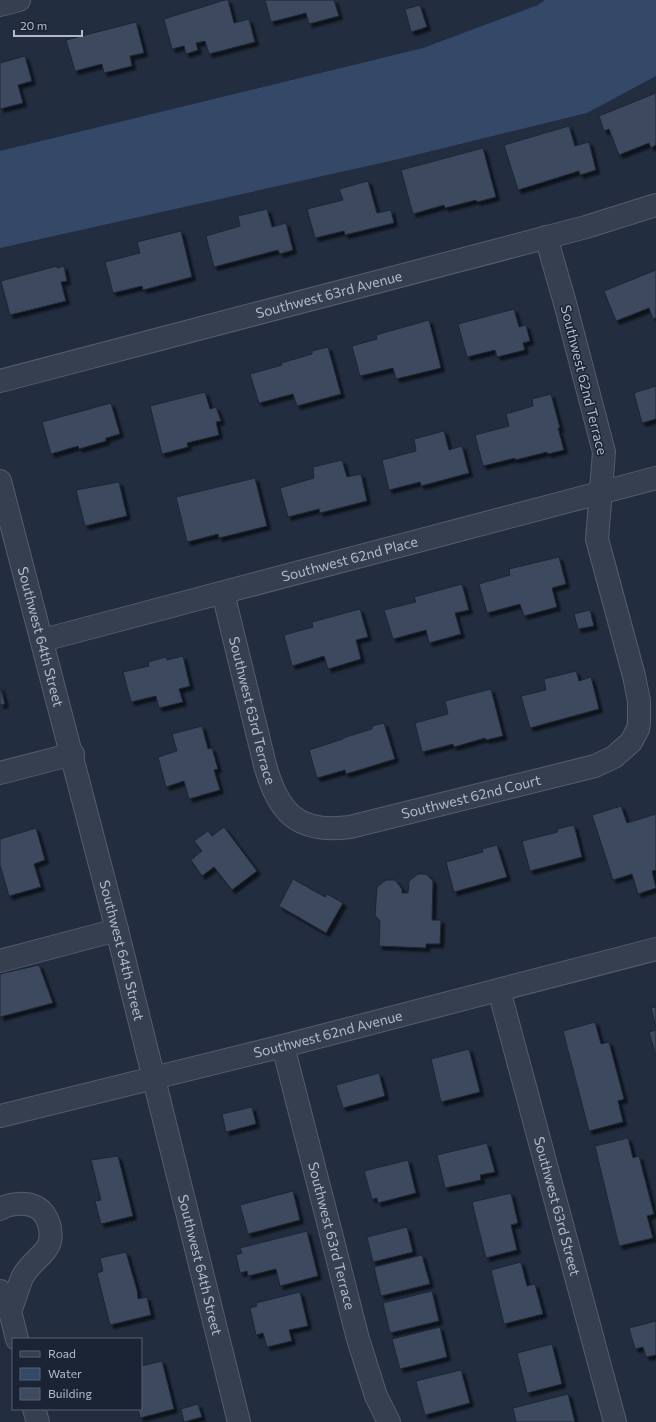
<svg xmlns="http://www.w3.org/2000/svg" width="656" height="1422" viewBox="0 0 656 1422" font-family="Commissioner,sans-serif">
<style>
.water{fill:#344868}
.building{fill:#3d4a5f;stroke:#1d2636;filter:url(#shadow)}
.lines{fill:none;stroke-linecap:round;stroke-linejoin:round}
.minor-casing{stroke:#545d6d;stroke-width:24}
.minor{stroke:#363f4f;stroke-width:22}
.labels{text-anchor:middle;stroke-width:3;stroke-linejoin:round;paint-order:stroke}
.street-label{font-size:14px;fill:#b2baca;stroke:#1b2434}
</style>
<defs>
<filter id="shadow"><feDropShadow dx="3.5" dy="3.5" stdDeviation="1" flood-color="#0009"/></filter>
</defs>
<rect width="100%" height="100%" fill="#222d3f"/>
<path class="water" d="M545,0h111v76l-69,37 -188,46 -399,89v-97l423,-103 115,-43z"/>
<path class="building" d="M225,0h3l6,23 15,-4 6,23 -46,12 -4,-13 -9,2 2,7 -12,4 -2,-8 -12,3 -8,-30z
M265,0h69l5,16 -30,8 -3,-11 -35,9z
M420,5l7,22 -16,5 -6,-23z
M136,22l8,31 -14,3 2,10 -28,7 -2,-9 -27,7 -9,-31z
M25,56l7,25 -14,4 5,18 -23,6v-46z
M656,93v52l-5,3 -2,-5 -30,12 -10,-26 -5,2 -5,-15z
M569,126l6,20 14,-4 7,28 -16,5 -1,-4 -61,19 -14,-45z
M483,148l13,49 -19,5 -1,-2 -31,8 -1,-3 -31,9 -12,-44z
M368,181l9,32 14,-3 3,13 -49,12 -1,-4 -29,7 -8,-29 36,-9 -4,-11z
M267,209l5,18 14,-4 7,27 -13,4 -2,-4 -64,17 -8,-31 34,-10 -2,-10z
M181,231l11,46 -49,13 -1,-4 -29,7 -8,-31 35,-9 -3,-11z
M57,266v2l7,-2 3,15 -6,1 5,19 -56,14 -9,-34z
M656,270v48l-3,1 -4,-11 -33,13 -12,-30z
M514,309l5,18 7,-2 4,16 -7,2 2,7 -28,7 -2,-7 -28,7 -9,-33z
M429,320l12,48 -45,11 -3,-11 -33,8 -8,-30 25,-7 -1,-4z
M328,347l13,47 -44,12 -4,-12 -34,9 -9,-29 32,-9 -1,-2 31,-9v-3z
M656,386v33l-14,4 -8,-30z
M205,392l5,17 6,-2 5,14 -5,1 3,13 -32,8 1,4 -26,7 -12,-48z
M551,394l9,34h-2l6,22 -16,4 -1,-2 -32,8v-2l-32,8 -8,-31 34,-9 -3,-12 27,-8 -1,-7z
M111,403l9,31 -14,4v3l-27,8 -1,-3 -27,8 -9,-32z
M444,431l5,19 13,-4 7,27 -48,13 -1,-4 -31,8 -7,-30 34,-9 -2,-12z
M342,460l5,17 14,-3 6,27 -47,12 -1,-4 -31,8 -8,-29 34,-10 -1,-11z
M255,478l12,48 -48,12 -1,-4 -31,8 -11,-45z
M119,482l8,34 -42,10 -9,-36z
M559,557l7,27 -14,4 5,19 -33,9 -4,-12 -33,9 -8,-29 31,-9 -1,-6z
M462,584l7,26 -14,3 6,21 -32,9 -3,-13 -33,9 -9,-29 32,-8 -2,-5z
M360,609l8,28 -12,3 5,19 -33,10 -4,-13 -32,10 -8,-31 29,-8 -1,-5z
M590,610l4,16 -16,3 -4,-15z
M183,656l7,30 -11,3 4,13 -24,6 -3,-12 -25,6 -8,-30 26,-6 -1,-4 18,-5 1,3z
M576,671l3,10 12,-4 8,32 -69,19 -9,-32 25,-6 -2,-11z
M0,686l5,18 -5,1z
M491,689l12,47 -17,4 -1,-2 -31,9 -1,-3 -31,8 -7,-29 33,-9 -3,-13z
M384,723l11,36 -49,15 -1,-4 -28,8 -8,-28 34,-11v-1l29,-9v-3z
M202,726l6,23 4,-1 6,21 -4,1 6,20 -31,9 -5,-18 -18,6 -8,-30 19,-6 -5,-17z
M621,806l6,17 29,-9v56l-4,1 4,17 -18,6 -6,-20 -19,6 -21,-65z
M574,825l8,32 -52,14 -8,-30 36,-9 -1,-3z
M224,827l33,44 -25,19 -18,-23 -12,9 -11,-16 11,-9 -8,-10 14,-10 4,5z
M36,828l9,32 -11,4 7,23 -32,9 -9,-31v-26z
M497,845l10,32 -53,15 -8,-30 37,-10 -1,-3z
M418,874h8l7,7 -1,39h9l-1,24h-14v4l-47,-2 1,-25 -5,-6 2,-28 9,-7h9l7,9v4h6l1,-12z
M293,879l32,18 2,-3 16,9 -17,30 -47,-27z
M39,965l14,38 -53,14v-43z
M656,1007v20l-5,-19z
M595,1022l6,22 8,-2 15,57 -6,2 5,21 -34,9 -26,-100z
M656,1030v26l-7,-24z
M469,1049l11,43 -39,10 -10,-43z
M379,1073l6,23 -42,12 -7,-23z
M252,1107l4,17 -30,8 -4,-18z
M628,1138l5,20 6,-2 15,58 -7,2 6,22 -34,8 -24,-100z
M487,1143l8,29 -15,3 1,5 -36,8 -8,-33z
M118,1156l15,60 -32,8 -6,-23 6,-1 -10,-40z
M408,1160l8,33 -38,10 -1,-5 -5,1 -8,-28z
M293,1191l7,29 -52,14 -8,-29z
M511,1193l7,30 -7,2 6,25 -31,8 -14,-56z
M407,1227l6,25 -40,10 -6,-25z
M307,1231l11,45 -38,10 -4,-17 -28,7 -1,-5 -7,2 -4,-18 6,-2 -2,-5z
M126,1252l11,38 1,9 9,-2 4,18 -41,10 -13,-52 6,-2 -3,-13z
M422,1255l8,29 -49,12 -7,-29z
M521,1262l6,24 8,-2 8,30 -39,10 -13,-54z
M432,1291l7,30 -49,12 -7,-30z
M300,1292l8,34 -19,4 3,11 -25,6 -4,-14 -7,2 -6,-27 7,-2 -1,-3z
M656,1321v34l-10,2 -3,-10 -8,2 -6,-21z
M440,1327l7,30 -47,12 -8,-30z
M552,1344l10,40 -35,9 -10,-40z
M162,1361l12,48 -34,9 -2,-9h3v-43z
M461,1370l9,33 -45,12 -9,-34z
M568,1394l7,28h-59l-3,-14z
M198,1404l4,13 -18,5 -3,-13z"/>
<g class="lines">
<g class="minor-casing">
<g id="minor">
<path d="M0,5l19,-5"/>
<path id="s1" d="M0,381l586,-154 70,-22"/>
<path id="s2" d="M0,481l117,449 122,492"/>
<path id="s3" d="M223,593l42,172c13,47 32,69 85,62l245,-61 19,-9 17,-15 7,-13 1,-7v-21l-5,-25 -37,-137 7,-87 -39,-149 -19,-66"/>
<path id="s4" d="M43,640l613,-162"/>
<path d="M0,773l73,-19"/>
<path d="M0,961l117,-31"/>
<path id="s5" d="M499,990l116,432"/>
<path id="s6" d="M283,1046l75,293 18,57 13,26"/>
<path id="s7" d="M0,1116l283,-70 373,-97"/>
<path d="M0,1209c10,-6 26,-7 36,-2 6,3 11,10 13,17 8,28 -14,31 -26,52 -5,10 -8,24 -13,35"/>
<path d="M0,1291l10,20 7,28"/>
<path d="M34,1409l4,13"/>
</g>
</g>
<use href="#minor" class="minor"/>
</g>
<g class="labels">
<g class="street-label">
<text dy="5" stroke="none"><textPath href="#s1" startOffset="340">Southwest 63rd Avenue</textPath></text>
<text transform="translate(584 380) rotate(76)" y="5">Southwest 62nd Terrace</text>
<text dy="5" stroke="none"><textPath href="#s4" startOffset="317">Southwest 62nd Place</textPath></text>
<text dy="5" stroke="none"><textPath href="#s2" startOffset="161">Southwest 64th Street</textPath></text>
<text dy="5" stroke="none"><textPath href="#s3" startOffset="121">Southwest 63rd Terrace</textPath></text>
<text dy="5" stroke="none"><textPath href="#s3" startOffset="421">Southwest 62nd Court</textPath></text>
<text dy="5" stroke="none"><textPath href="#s2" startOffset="485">Southwest 64th Street</textPath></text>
<text dy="5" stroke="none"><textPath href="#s7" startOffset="338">Southwest 62nd Avenue</textPath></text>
<text dy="5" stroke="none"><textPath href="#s5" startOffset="224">Southwest 63rd Street</textPath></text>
<text dy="5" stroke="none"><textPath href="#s6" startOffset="196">Southwest 63rd Terrace</textPath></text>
<text dy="5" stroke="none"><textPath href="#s2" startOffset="809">Southwest 64th Street</textPath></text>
</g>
</g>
<rect x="12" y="1338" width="130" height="72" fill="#1b2434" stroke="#576070"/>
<rect x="20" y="1351" width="20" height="6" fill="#363f4f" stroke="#576070"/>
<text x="48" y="1358" font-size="12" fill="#b2baca">Road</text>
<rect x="20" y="1368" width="20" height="12" fill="#344868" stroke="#576070"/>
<text x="48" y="1378" font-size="12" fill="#b2baca">Water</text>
<rect x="20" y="1388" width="20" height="12" fill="#3d4a5f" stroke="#576070"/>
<text x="48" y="1398" font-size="12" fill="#b2baca">Building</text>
<path d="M14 30v6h68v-6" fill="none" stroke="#b2baca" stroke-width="2"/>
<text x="20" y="30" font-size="12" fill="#b2baca" stroke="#1b2434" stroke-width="3" paint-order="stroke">20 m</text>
</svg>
